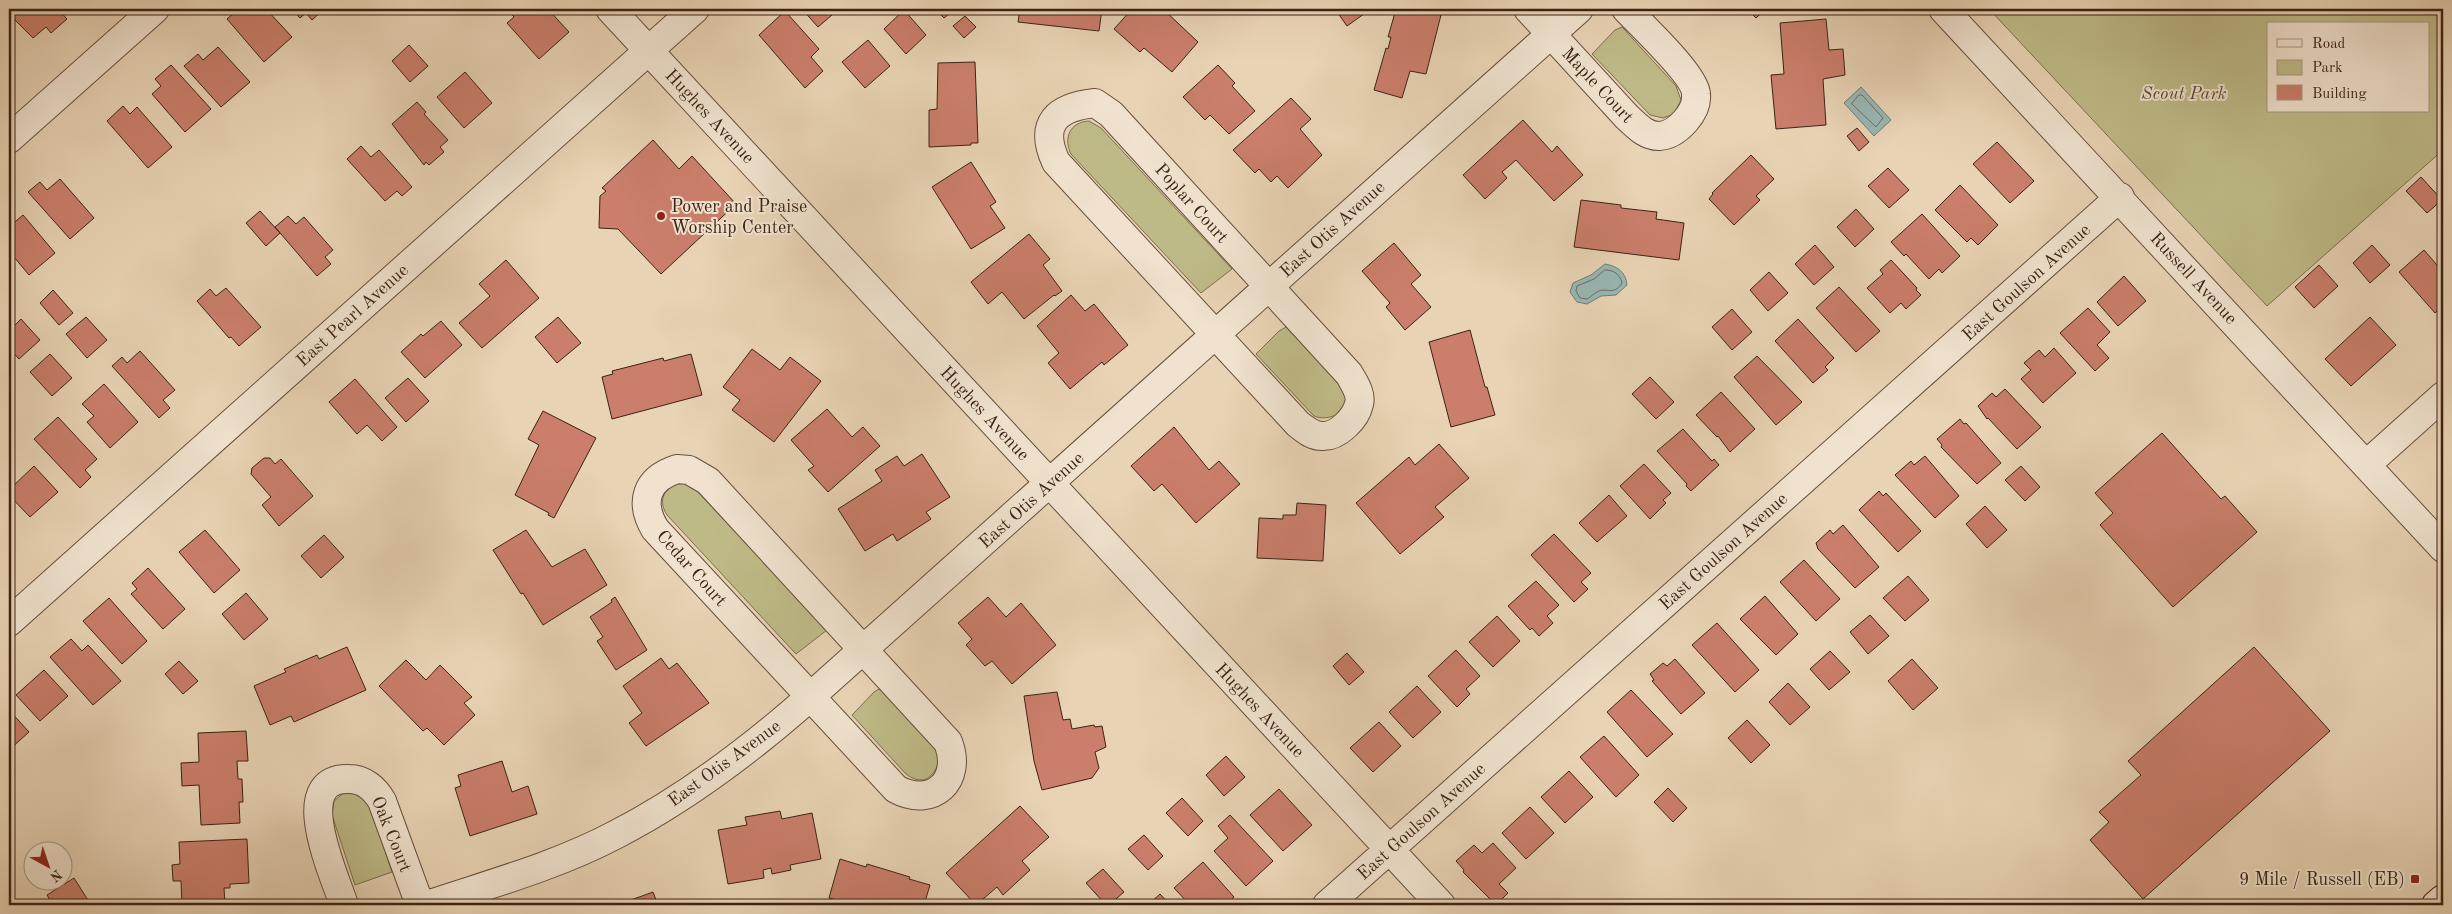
<svg xmlns="http://www.w3.org/2000/svg" width="2452" height="914" viewBox="0 0 2452 914" font-family="'Old Standard TT',serif">
<style>
.green{fill:#beba87;stroke:#7d6e4e;fill-rule:evenodd}
.water{fill:#98b7b3;stroke:#737c74}
.lines{fill:none;stroke-linecap:round;stroke-linejoin:round}
.shore{stroke:#6a6d64;stroke-width:1}
.building{fill:#ca7e6b;stroke:#3c2315}
.minor-casing{stroke:#674f3d;stroke-width:30}
.secondary-casing{stroke:#3c2315;stroke-width:30}
.minor{stroke:#f0e2ce;stroke-width:28}
.secondary{stroke:#f0e2ce;stroke-width:28}
.poi-dot{fill:#8f2418;stroke:#f0e2ce;stroke-width:2}
.labels{text-anchor:middle;stroke-width:4;stroke-linejoin:round;paint-order:stroke}
.street-label{font-size:18px;fill:#3c2315;stroke:#f0e2ce}
.park-label{font-size:18px;font-style:italic;fill:#5c4932;stroke:#f0e2ce}
.poi-label{font-size:18px;fill:#3c2315;stroke:#f0e2ce;text-anchor:start}
</style>
<rect width="100%" height="100%" fill="#e8d3b4"/>
<filter id="stains"><feTurbulence type="fractalNoise" baseFrequency=".004" numOctaves="4"/><feColorMatrix values="0 0 0 0 .2 0 0 0 0 .09 0 0 0 0 .02 0 0 0 .5 -.17"/></filter>
<radialGradient id="worn" r=".72"><stop offset=".6" stop-color="#630" stop-opacity="0"/><stop offset="1" stop-color="#630" stop-opacity=".3"/></radialGradient>
<path class="green" d="M1989,9h454v141l-176,156zM2268,24h160v87h-160z
M1622,27l54,59 5,14 -7,14 -11,4 -13,-3 -58,-61 23,-24z
M1089,121l12,7 131,141 -31,24 -130,-139c-8,-16 -1,-32 18,-33z
M1286,327c11,13 55,54 59,67 5,19 -17,28 -31,22l-58,-62 23,-23z
M678,483h6l12,7 131,140 -31,24 -129,-139c-9,-14 -4,-26 11,-32z
M881,688l59,67c-3,20 -16,34 -35,18l-53,-58 22,-23z
M345,792h12l13,13 22,67 -37,13 -23,-70 2,-14z"/>
<path class="water" d="M1861,87l30,33 -17,16 -30,-33z
M1605,264c12,2 21,8 22,21l-11,10 -15,1 -14,8 -10,-2 -7,-10 3,-9 18,-8z"/>
<g class="lines">
<path class="shore" d="M1859,95h3l21,23 -7,9 -24,-23z
M1605,270c9,0 15,4 17,13 -9,14 -16,3 -25,9 -4,2 -6,5 -10,7l-7,-1 -4,-7 1,-5 17,-7z"/>
</g>
<path class="building" d="M9,9h49l9,10 -16,14 -5,-6 -13,11 -22,-22 1,-2z
M238,9h28l26,28 -28,25 -37,-43z
M291,9h33l-12,11 -6,-7 -6,5z
M507,9h41l21,23 -30,27 -32,-36 7,-6z
M802,9h37l-21,18z
M935,9h20l-11,9z
M1020,9h82l-3,22 -81,-9z
M1132,9h31l35,33 -26,30 -28,-24 -4,4 -26,-23z
M1335,9h36l-24,17z
M1396,9h22l23,6 -15,59 -16,-3 -8,27 -28,-8 12,-42 2,1 3,-12h-3z
M1747,9h19l-10,9z
M904,10l22,25 -20,19 -22,-25z
M785,11l34,38 -8,8 12,14 -18,17 -46,-53z
M965,16l11,11 -12,11 -11,-12z
M1826,19l3,31 14,-1 2,26 -22,4 3,46 -50,4 -5,-54 13,-1 -4,-51z
M868,40l22,26 -25,22 -23,-26z
M409,45l19,21 -18,16 -18,-21z
M218,47l32,35 -29,25 -37,-41 14,-12 5,6z
M975,62l3,81h-7v2l-42,2v-37l8,-1 1,-46z
M171,65l40,44 -26,23 -33,-38 9,-8 -6,-7z
M1218,65l17,18 -3,3 23,25 -26,23 -19,-19 -5,5 -22,-23z
M465,72l27,31 -28,25 -27,-31z
M1291,98l20,21 -11,10 22,26 -34,33 -11,-12 -6,6 -12,-13 -4,4 -22,-23z
M417,102l9,10 -2,2 24,26 -8,7 4,5 -15,13 -3,-3 -2,3 -32,-41z
M123,106l7,8 7,-7 35,40 -24,21 -41,-47z
M1523,120l29,32 5,-6 26,29 -29,26 -38,-41 -14,12 5,6 -22,21 -22,-24z
M1857,128l12,14 -10,9 -12,-15z
M653,140l26,29 13,-13 44,48 -75,70 -43,-45 -19,-1 1,-32 6,-5 -4,-3z
M1997,142l37,39 -24,22 -37,-39z
M361,146l10,11 8,-7 33,37 -10,9 -5,-5 -12,10 -38,-42z
M1751,155l23,24 -18,17 4,4 -26,25 -25,-26 4,-5 -1,-1z
M971,162l25,40 -6,4 15,22 -34,21 -39,-62z
M1888,168l21,22 -20,18 -21,-22z
M2421,177l21,23 -15,13 -21,-22z
M60,179l34,39 -24,21 -42,-47 12,-10 7,8z
M1960,185l38,40 -20,20 -7,-7 -4,4 -32,-32z
M1581,200l40,5v3l36,4 -1,7 28,4 -5,37 -105,-13z
M1856,209l18,20 -19,18 -18,-20z
M260,211l20,22 -14,13 -20,-23z
M1922,214l38,42 -18,17 -3,-4 -10,10 -23,-25 -2,2 -13,-14z
M23,215l32,38 -26,22 -20,-24v-24z
M288,216l8,8 8,-7 29,33 -8,7 6,7 -14,12 -42,-49z
M1029,234l21,25 -7,6 19,26 -7,5 -1,-1 -30,24 -22,-27 -14,12 -17,-22z
M1394,243l27,32 -10,9 20,23 -26,23 -19,-23 4,-4 -28,-32z
M1815,245l19,22 -20,18 -19,-21z
M2372,245l18,20 -20,18 -17,-20z
M2424,250l19,22v33l-8,8 -36,-41z
M506,260l33,38 -57,50 -23,-25 31,-27 -11,-12z
M1891,260l26,28 -1,2 5,5 -15,14 -5,-6 -11,10 -23,-25 16,-14 -3,-4z
M2319,265l19,21 -24,22 -19,-21z
M1769,272l19,21 -20,18 -18,-21z
M2124,276l22,25 -28,25 -21,-24z
M1839,287l41,44 -24,21 -40,-44z
M226,288l35,39 -22,19 -8,-9 -2,1 -32,-37 13,-12 6,7z
M53,290l20,23 -14,12 -19,-22z
M1071,295l14,16 9,-7 34,41 -24,20 -2,-3 -32,27 -22,-26 11,-10 -22,-27z
M2088,308l22,24 -13,13 12,13 -14,13 -35,-38z
M1732,309l20,23 -20,18 -20,-23z
M86,317l21,23 -20,18 -21,-24z
M558,317l23,26 -24,20 -22,-26z
M2370,317l26,28 -45,41 -26,-27z
M21,319l19,21 -21,19 -10,-11v-17z
M1798,319l36,39 -9,9 3,3 -15,13 -38,-42z
M441,321l21,24 -37,33 -24,-26 20,-18 2,2z
M1470,330l15,57h2l8,28 -44,12 -22,-85z
M2054,348l22,25 -33,30 -22,-24 10,-9 -7,-7 15,-13 6,7z
M752,349l28,21 10,-13 31,24 -47,61 -42,-32 8,-10 -17,-13z
M140,351l35,39 -12,10 7,8 -11,10 -47,-52 10,-9 5,6z
M50,354l22,24 -20,18 -22,-24z
M691,354l11,41 -90,24 -10,-42 11,-3 -1,-3 51,-13 1,3z
M1757,356l45,46 -26,23 -42,-48z
M1650,377l24,25 -18,17 -24,-25z
M408,378l21,23 -23,21 -21,-24z
M355,379l42,48 -15,14 -15,-16 -10,9 -28,-32z
M104,384l34,38 -28,26 -23,-26 7,-6 -12,-12z
M2005,389l36,38 -24,22 -29,-31 -1,1 -9,-13 14,-13 4,4z
M1721,392l34,37 -25,23 -12,-16 -1,1 -21,-22z
M827,409l25,28 11,-10 17,19 -52,46 -20,-22 6,-4 -23,-26z
M543,411l53,27 -42,80 -6,-3 1,-2 -34,-18 24,-50 -11,-6z
M58,417l39,42 -12,11 6,7 -11,11 -46,-49z
M1960,419l4,5 2,-1 35,40 -24,21 -36,-37 1,-2 -5,-6z
M1174,427l35,43 10,-9 21,23 -44,39 -34,-39 -8,7 -23,-25z
M1683,429l29,32 2,-2 5,6 -28,26 -5,-5 1,-2 -30,-33z
M2162,433l59,66 4,-3 32,36 -84,75 -73,-82 13,-12 -18,-20z
M1439,444l30,34 -34,29 9,10 -44,37 -44,-51 53,-46 6,8z
M922,454l28,43 -24,15 5,7 -34,22 -4,-7 -28,17 -27,-42 44,-28 -7,-11 22,-14 7,10z
M1925,456l34,40 -24,22 -40,-43 16,-14 3,4z
M264,458h6l5,6 6,-5 32,37 -34,30 -17,-21 9,-8 -20,-23 1,-6z
M1644,464l27,29 -8,7 3,3 -16,16 -30,-33z
M34,466l24,26 -28,25 -21,-22v-5z
M2021,466l19,21 -15,14 -20,-21z
M1879,491l4,5 3,-3 35,38 -23,21 -39,-42z
M1609,495l18,21 -30,26 -18,-19z
M1297,503l29,2 -3,56 -66,-3 2,-40 24,1v-4h13z
M1985,506l22,24 -20,18 -21,-24z
M1843,525l36,42 -24,21 -37,-39 -2,-6 14,-13 3,4z
M205,530l35,40 -26,23 -35,-41z
M526,530l26,37 33,-18 22,36 -64,40 -20,-32 -2,1 -28,-44z
M1554,534l37,39 -10,9 7,7 -14,13 -43,-47z
M324,535l20,22 -23,21 -20,-22z
M1804,560l36,39 -24,22 -36,-39z
M148,568l37,41 -22,20 -32,-35 6,-5 -5,-6z
M1908,576l21,24 -24,21 -22,-23z
M1536,581l23,24 -12,11 6,7 -14,13 -7,-8 -2,2 -22,-24z
M246,593l22,26 -24,21 -22,-26z
M1765,596l33,38 -22,21 -36,-36z
M615,597l32,53 -31,20 -19,-29 6,-4 -13,-20 22,-15 -1,-2z
M988,597l18,20 15,-14 35,42 -44,39 -20,-23 -7,5 -19,-21 6,-6 -14,-16z
M109,598l38,43 -25,23 -39,-43z
M1870,615l19,21 -21,18 -18,-22z
M1497,616l23,25 -27,26 -24,-25z
M1717,623l42,47 -24,22 -43,-47z
M71,639l11,12 6,-6 33,36 -28,24 -43,-48z
M347,647l19,43 -72,32 -3,-6 -21,9 -16,-39 32,-14 -2,-3 33,-14 2,4z
M2254,647l76,84 -187,168 -53,-59 19,-18 -10,-10 42,-37 -13,-14z
M1456,650l24,26 -14,13 4,5 -13,13 -29,-31z
M1830,651l20,21 -21,18 -19,-21z
M1347,653l17,19 -15,13 -16,-19z
M661,658l8,11 8,-6 32,40 -63,43 -17,-23 13,-10 -19,-27z
M1675,659l30,34 -24,21 -29,-33 2,-1 -4,-6 13,-11 4,3z
M1912,659l26,29 -25,22 -25,-29z
M406,660l20,20 14,-15 32,32 -8,6 11,12 -31,30 -17,-17 -4,3 -44,-45z
M179,661l19,20 -15,13 -18,-20z
M44,670l24,26 -28,25 -24,-26z
M1788,683l22,24 -20,18 -21,-23z
M1417,686l24,26 -28,26 -24,-26z
M1631,690l42,44 -26,23 -40,-45z
M1057,692l6,28 7,-1 2,10 22,-4 1,2 7,-1 4,21 -11,5 4,16 -7,10 -50,12 -8,-29 -10,-65z
M9,710l20,22 -20,18z
M1747,720l23,25 -19,18 -23,-25z
M1379,722l22,24 -28,26 -23,-24z
M246,731l2,30h-11l1,18h4l1,23h-4l1,21 -39,2 -2,-40 -17,1 -1,-23 18,-1 -1,-29z
M1604,736l35,39 -23,22 -36,-40z
M1226,756l19,21 -21,19 -18,-21z
M502,761l10,31 16,-6 9,28 -67,22 -15,-48 6,-2 -3,-11z
M1569,771l24,26 -28,26 -24,-26z
M1668,788l19,20 -14,14 -19,-20z
M1279,789l33,36 -29,26 -33,-36z
M1182,798l21,23 -15,15 -22,-23z
M1020,806l29,31 -27,24 8,9 -27,25 -6,-8 -21,18 -30,-32z
M1530,807l24,26 -28,26 -24,-26z
M780,811l2,8 30,-6 9,46 -31,6 1,5 -19,4 -1,-6 -8,2 1,8 -36,6 -10,-54 29,-5 -2,-8z
M1230,815l43,46 -27,25 -32,-35 14,-13 -10,-12z
M1144,835l19,21 -15,14 -20,-21z
M247,839l2,44 -19,1v4h-6l1,17h-43l-1,-24h-8l-1,-16 8,-1 -1,-22z
M1493,843l23,25 -17,16 9,9 -12,12 -33,-33 1,-2 -8,-9 18,-16 8,8z
M840,859l26,8 1,-3 43,13 -1,2 21,6 -6,20h-68l-27,-7z
M1203,862l31,35 -9,8h-35l-16,-17z
M1103,869l21,23 -15,13h-3l-20,-22z
M74,878l17,27h-38l-6,-10z
M653,892l5,13h-41z
M1160,894l10,11h-22z"/>
<g class="lines">
<g class="minor-casing">
<path id="minor" d="M610,9l831,896
M1528,9l99,108c9,8 18,19 32,19 18,-1 39,-24 37,-42 -1,-19 -55,-69 -70,-85
M1943,9l500,539
M1095,103l16,11 238,260c5,9 13,20 10,30 -3,14 -21,33 -37,32 -10,0 -16,-6 -24,-12l-242,-262c-18,-39 1,-55 39,-59z
M9,139l146,-130
M2366,465l77,-69
M677,469l12,1 19,11 240,261c15,38 -15,67 -52,47l-241,-260c-16,-27 -9,-50 22,-60z
M9,622l686,-613
M344,905c-9,-29 -56,-128 5,-126 15,0 26,10 33,22l38,104
M427,905c63,-21 129,-39 188,-70 72,-37 135,-85 195,-138l769,-688
M1327,905l793,-708"/>
</g>
<g class="secondary-casing">
<path id="secondary" d="M2436,905l7,-6"/>
</g>
<use href="#minor" class="minor"/>
<use href="#secondary" class="secondary"/>
</g>
<g class="poi-dot">
<circle cx="661" cy="216" r="5"/>
<rect x="2410" y="874" width="10" height="10" rx="2.5"/>
</g>
<g class="labels">
<g class="street-label">
<text transform="translate(1598 85) rotate(47)" y="6">Maple Court</text>
<text transform="translate(710 116) rotate(47)" y="6">Hughes Avenue</text>
<text transform="translate(1192 203) rotate(48)" y="6">Poplar Court</text>
<text transform="translate(1332 229) rotate(-42)" y="6">East Otis Avenue</text>
<text transform="translate(2194 278) rotate(47)" y="6">Russell Avenue</text>
<text transform="translate(2026 282) rotate(-42)" y="6">East Goulson Avenue</text>
<text transform="translate(352 315) rotate(-42)" y="6">East Pearl Avenue</text>
<text transform="translate(985 413) rotate(47)" y="6">Hughes Avenue</text>
<text transform="translate(1031 500) rotate(-42)" y="6">East Otis Avenue</text>
<text transform="translate(1723 551) rotate(-42)" y="6">East Goulson Avenue</text>
<text transform="translate(692 568) rotate(48)" y="6">Cedar Court</text>
<text transform="translate(1260 710) rotate(47)" y="6">Hughes Avenue</text>
<text transform="translate(724 763) rotate(-36)" y="6">East Otis Avenue</text>
<text transform="translate(1421 821) rotate(-42)" y="6">East Goulson Avenue</text>
<text transform="translate(392 834) rotate(68)" y="6">Oak Court</text>
</g>
<g class="park-label">
<text x="2184" y="99">Scout Park</text>
</g>
<g class="poi-label">
<text x="671" y="212">Power and Praise<tspan x="671" dy="21">Worship Center</tspan></text>
<text x="2405" y="885" text-anchor="end">9 Mile / Russell (EB)</text>
</g>
</g>
<rect width="2452" height="914" fill="none" stroke="#e8d3b4" stroke-width="30"/>
<rect x="10" y="10" width="2432" height="894" fill="none" stroke="#3c2315" stroke-width="2.5"/>
<rect x="15" y="15" width="2422" height="884" fill="none" stroke="#3c2315"/>
<rect x="2267" y="22" width="162" height="90" fill="#f0e2ce" stroke="#a89684"/>
<rect x="2277" y="39" width="25" height="8" fill="#f0e2ce" stroke="#a89684"/>
<text x="2312" y="48" font-size="15" fill="#3c2315">Road</text>
<rect x="2277" y="60" width="25" height="15" fill="#beba87" stroke="#a89684"/>
<text x="2312" y="72" font-size="15" fill="#3c2315">Park</text>
<rect x="2277" y="85" width="25" height="15" fill="#ca7e6b" stroke="#a89684"/>
<text x="2312" y="98" font-size="15" fill="#3c2315">Building</text>
<g transform="translate(48 866) rotate(140)"><circle r="24" fill="#f0e2ce" stroke="#a89684"/>
<path d="M0-4L9 19L0 12L-9 19Z" fill="#8f2418"/>
<text y="-8" font-size="14" font-weight="bold" text-anchor="middle" fill="#3c2315">N</text>
</g>
<rect width="100%" height="100%" filter="url(#stains)"/>
<rect width="100%" height="100%" fill="url(#worn)"/>
</svg>
